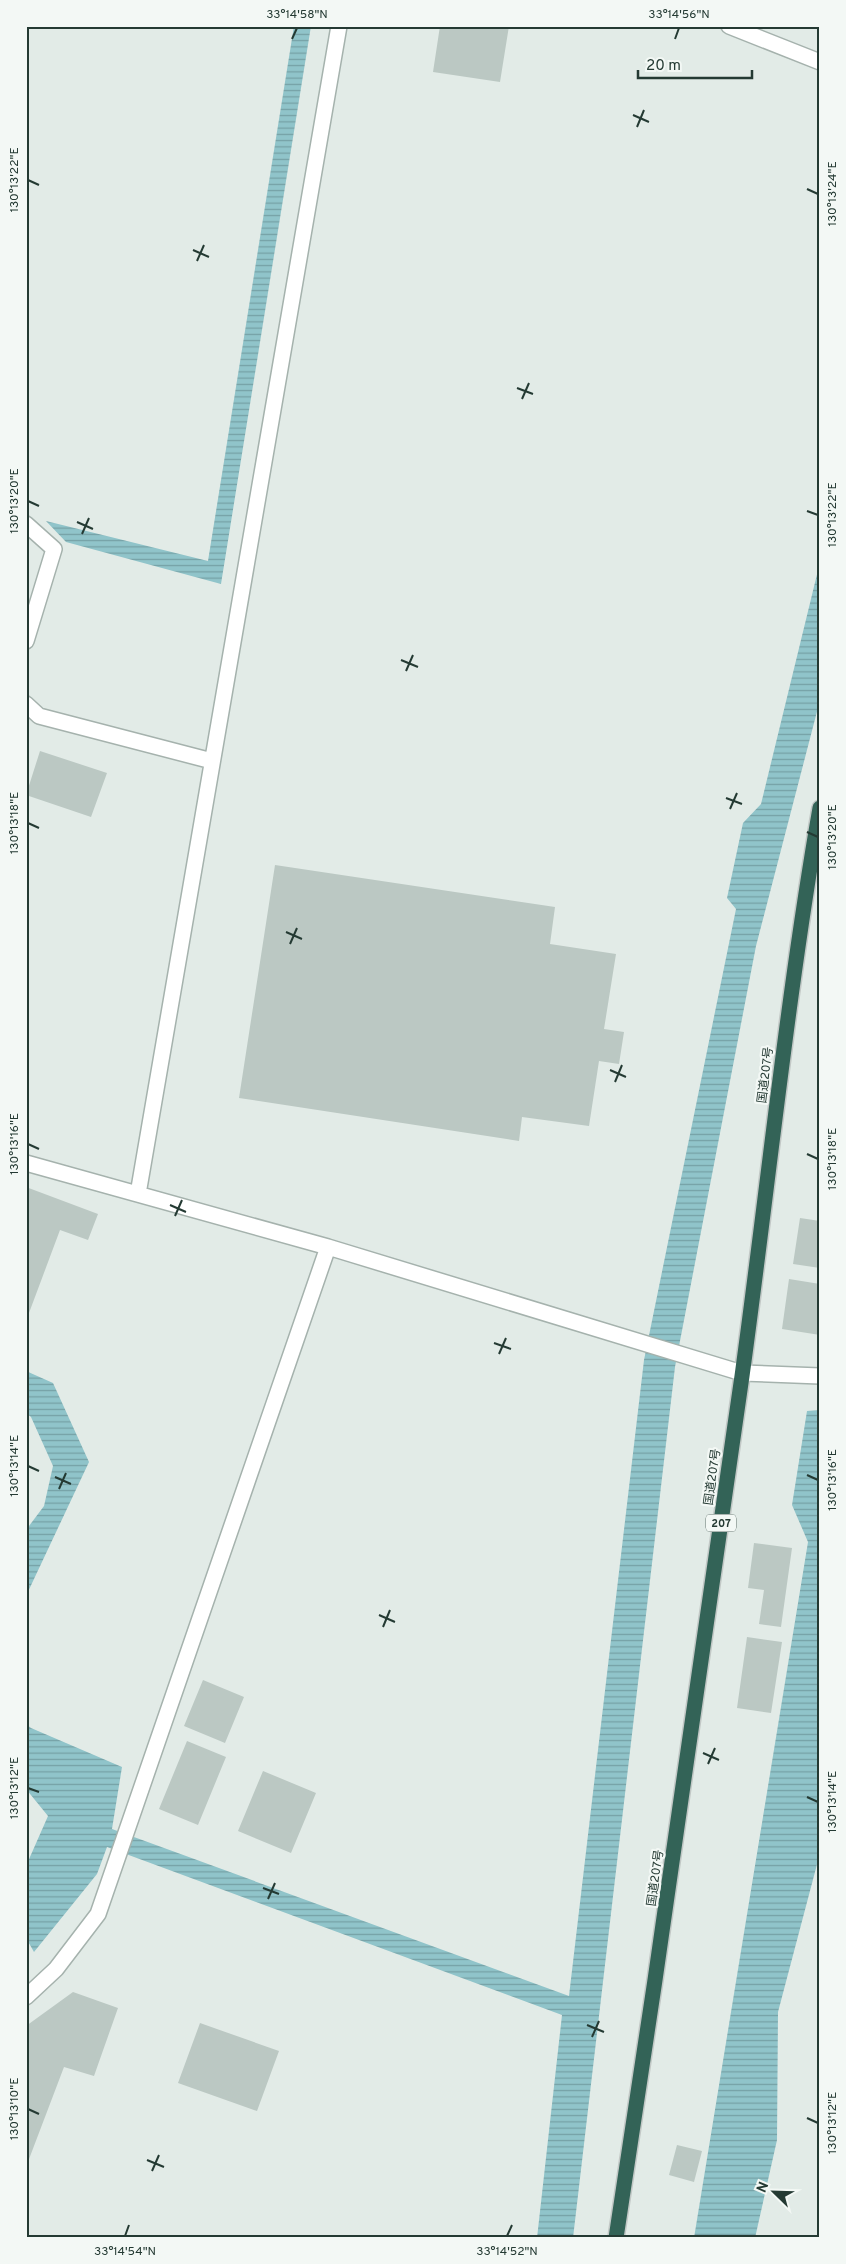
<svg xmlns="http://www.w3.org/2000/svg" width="846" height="2264" viewBox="0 0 846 2264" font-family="Overpass,'Noto Sans JP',sans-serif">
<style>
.water{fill:url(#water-rules)}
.building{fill:#bbc8c3}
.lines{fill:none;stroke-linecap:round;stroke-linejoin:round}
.minor-casing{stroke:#a5b2ad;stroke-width:18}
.highway-casing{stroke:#c2c8c6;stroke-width:18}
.minor{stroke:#fff;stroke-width:15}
.highway{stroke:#336357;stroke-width:15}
.ticks{fill:none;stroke:#243a33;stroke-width:2}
.labels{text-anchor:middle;stroke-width:4.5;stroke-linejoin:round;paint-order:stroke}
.shield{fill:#f3f8f5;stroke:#62736d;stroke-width:1}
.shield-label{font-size:11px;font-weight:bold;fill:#243a33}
.street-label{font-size:12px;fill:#243a33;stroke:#f3f8f5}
.neatline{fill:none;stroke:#243a33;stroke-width:2}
.ticks-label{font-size:12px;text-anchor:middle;fill:#243a33}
</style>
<defs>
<pattern id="water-rules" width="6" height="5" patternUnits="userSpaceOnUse" patternTransform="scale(1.25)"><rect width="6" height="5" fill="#90c4ca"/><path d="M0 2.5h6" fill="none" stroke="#75a0a5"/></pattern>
</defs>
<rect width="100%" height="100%" fill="#e2ebe7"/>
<path class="water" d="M294,26h17l-90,558 -155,-42 -20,-21 162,40z
M820,562v138l-64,246 -81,421 -102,871h-36l25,-223 -455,-168 -10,27 -63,78 -8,-14v-72l22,-50 -22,-27v-65l5,4 91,39 -10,62 457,167 75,-636 92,-451 -9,-11 16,-75 18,-19z
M26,1371l27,12 36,79 -63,134v-66l18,-24 9,-40 -22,-49 -5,-4z
M820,1410v443l-42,159 -1,128 -22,98h-61l114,-696 -16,-37 15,-94z"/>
<path class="building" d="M440,26h69l-9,56 -67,-10z
M40,751l67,22 -16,44 -65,-22z
M275,865l280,42 -5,37 66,10 -12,75 20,3 -5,32 -20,-3 -10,65 -67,-9 -3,24 -280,-43z
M26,1187l72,27 -10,26 -28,-10 -34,91z
M800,1218l20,3v47l-27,-4z
M789,1279l31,5v51l-38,-6z
M754,1543l38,5 -11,79 -22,-3 5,-34 -16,-2z
M747,1637l35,5 -11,71 -34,-5z
M203,1680l41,17 -19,46 -41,-17z
M187,1741l39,16 -28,68 -39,-16z
M263,1771l53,22 -25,60 -53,-22z
M73,1992l45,16 -24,68 -30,-9 -38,100v-141z
M200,2023l79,28 -22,60 -79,-28z
M677,2145l25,6 -8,31 -25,-7z"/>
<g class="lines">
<g class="minor-casing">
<path id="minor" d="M729,26l91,36
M26,524l28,25 -28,92
M26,704l13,12 173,45
M26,1163l302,84 414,126 78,3
M138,1194l201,-1168
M26,1997l30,-28 42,-55 230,-667"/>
</g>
<g class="highway-casing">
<path id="highway" d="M616,2238c44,-287 86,-574 126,-862 26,-189 45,-379 78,-568"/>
</g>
<use href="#minor" class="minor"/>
<use href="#highway" class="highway"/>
</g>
<path class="ticks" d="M292,39l5,-11M675,39l4,-11M633,115l16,7M637,127l7,-17M28,180l11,5M807,189l11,5M193,250l16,7M197,261l7,-16M517,388l16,6M522,399l7,-16M28,501l11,5M807,511l11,4M77,522l16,7M82,534l7,-16M401,660l17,7M406,671l7,-16M726,798l16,6M730,809l7,-16M28,823l11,5M807,832l11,5M286,932l16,7M290,944l7,-16M610,1070l16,7M615,1082l7,-17M28,1144l11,5M807,1154l11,5M170,1205l16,7M175,1216l7,-16M494,1343l17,6M499,1354l7,-16M28,1466l11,5M807,1475l11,5M55,1477l16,7M59,1489l7,-16M379,1615l16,7M383,1627l7,-17M703,1753l16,7M708,1764l7,-16M28,1788l11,4M807,1797l11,5M263,1888l16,6M268,1899l7,-16M587,2025l17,7M592,2037l7,-16M28,2109l11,5M807,2118l11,5M147,2160l17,7M152,2171l7,-16M125,2236l4,-11M507,2236l5,-11"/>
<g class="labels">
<rect class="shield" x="706" y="1514.5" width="30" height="17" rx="4"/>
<g class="shield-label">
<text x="721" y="1527">207</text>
</g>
<g class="street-label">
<text transform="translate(765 1075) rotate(-83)" y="4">国道207号</text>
<text transform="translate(712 1477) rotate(-82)" y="4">国道207号</text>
<text transform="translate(655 1878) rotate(-82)" y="4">国道207号</text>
</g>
</g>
<rect width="846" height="2264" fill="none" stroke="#f3f8f5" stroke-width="55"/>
<g transform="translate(774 2192) rotate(293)" stroke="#f3f8f5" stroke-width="4" paint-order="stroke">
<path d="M0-4L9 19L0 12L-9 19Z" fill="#243a33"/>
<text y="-8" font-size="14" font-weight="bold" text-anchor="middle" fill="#243a33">N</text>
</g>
<path d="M638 70v8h114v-8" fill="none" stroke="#243a33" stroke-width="2.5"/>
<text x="646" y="70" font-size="15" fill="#243a33" stroke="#f3f8f5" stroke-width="4" paint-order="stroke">20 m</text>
<rect x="28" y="28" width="790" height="2208" class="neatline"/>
<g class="ticks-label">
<text x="297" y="18">33°14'58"N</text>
<text x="679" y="18">33°14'56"N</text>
<text transform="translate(14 180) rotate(-90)" y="4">130°13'22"E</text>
<text transform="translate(832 194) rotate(-90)" y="4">130°13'24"E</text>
<text transform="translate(14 501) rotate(-90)" y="4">130°13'20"E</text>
<text transform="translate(832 515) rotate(-90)" y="4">130°13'22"E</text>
<text transform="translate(14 823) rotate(-90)" y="4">130°13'18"E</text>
<text transform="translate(832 837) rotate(-90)" y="4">130°13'20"E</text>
<text transform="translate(14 1144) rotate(-90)" y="4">130°13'16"E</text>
<text transform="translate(832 1159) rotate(-90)" y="4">130°13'18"E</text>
<text transform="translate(14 1466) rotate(-90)" y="4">130°13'14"E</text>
<text transform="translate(832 1480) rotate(-90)" y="4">130°13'16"E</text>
<text transform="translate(14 1788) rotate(-90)" y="4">130°13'12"E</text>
<text transform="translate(832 1802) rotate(-90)" y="4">130°13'14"E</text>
<text transform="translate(14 2109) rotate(-90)" y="4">130°13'10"E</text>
<text transform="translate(832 2123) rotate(-90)" y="4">130°13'12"E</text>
<text x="125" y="2255">33°14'54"N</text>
<text x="507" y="2255">33°14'52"N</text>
</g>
</svg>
